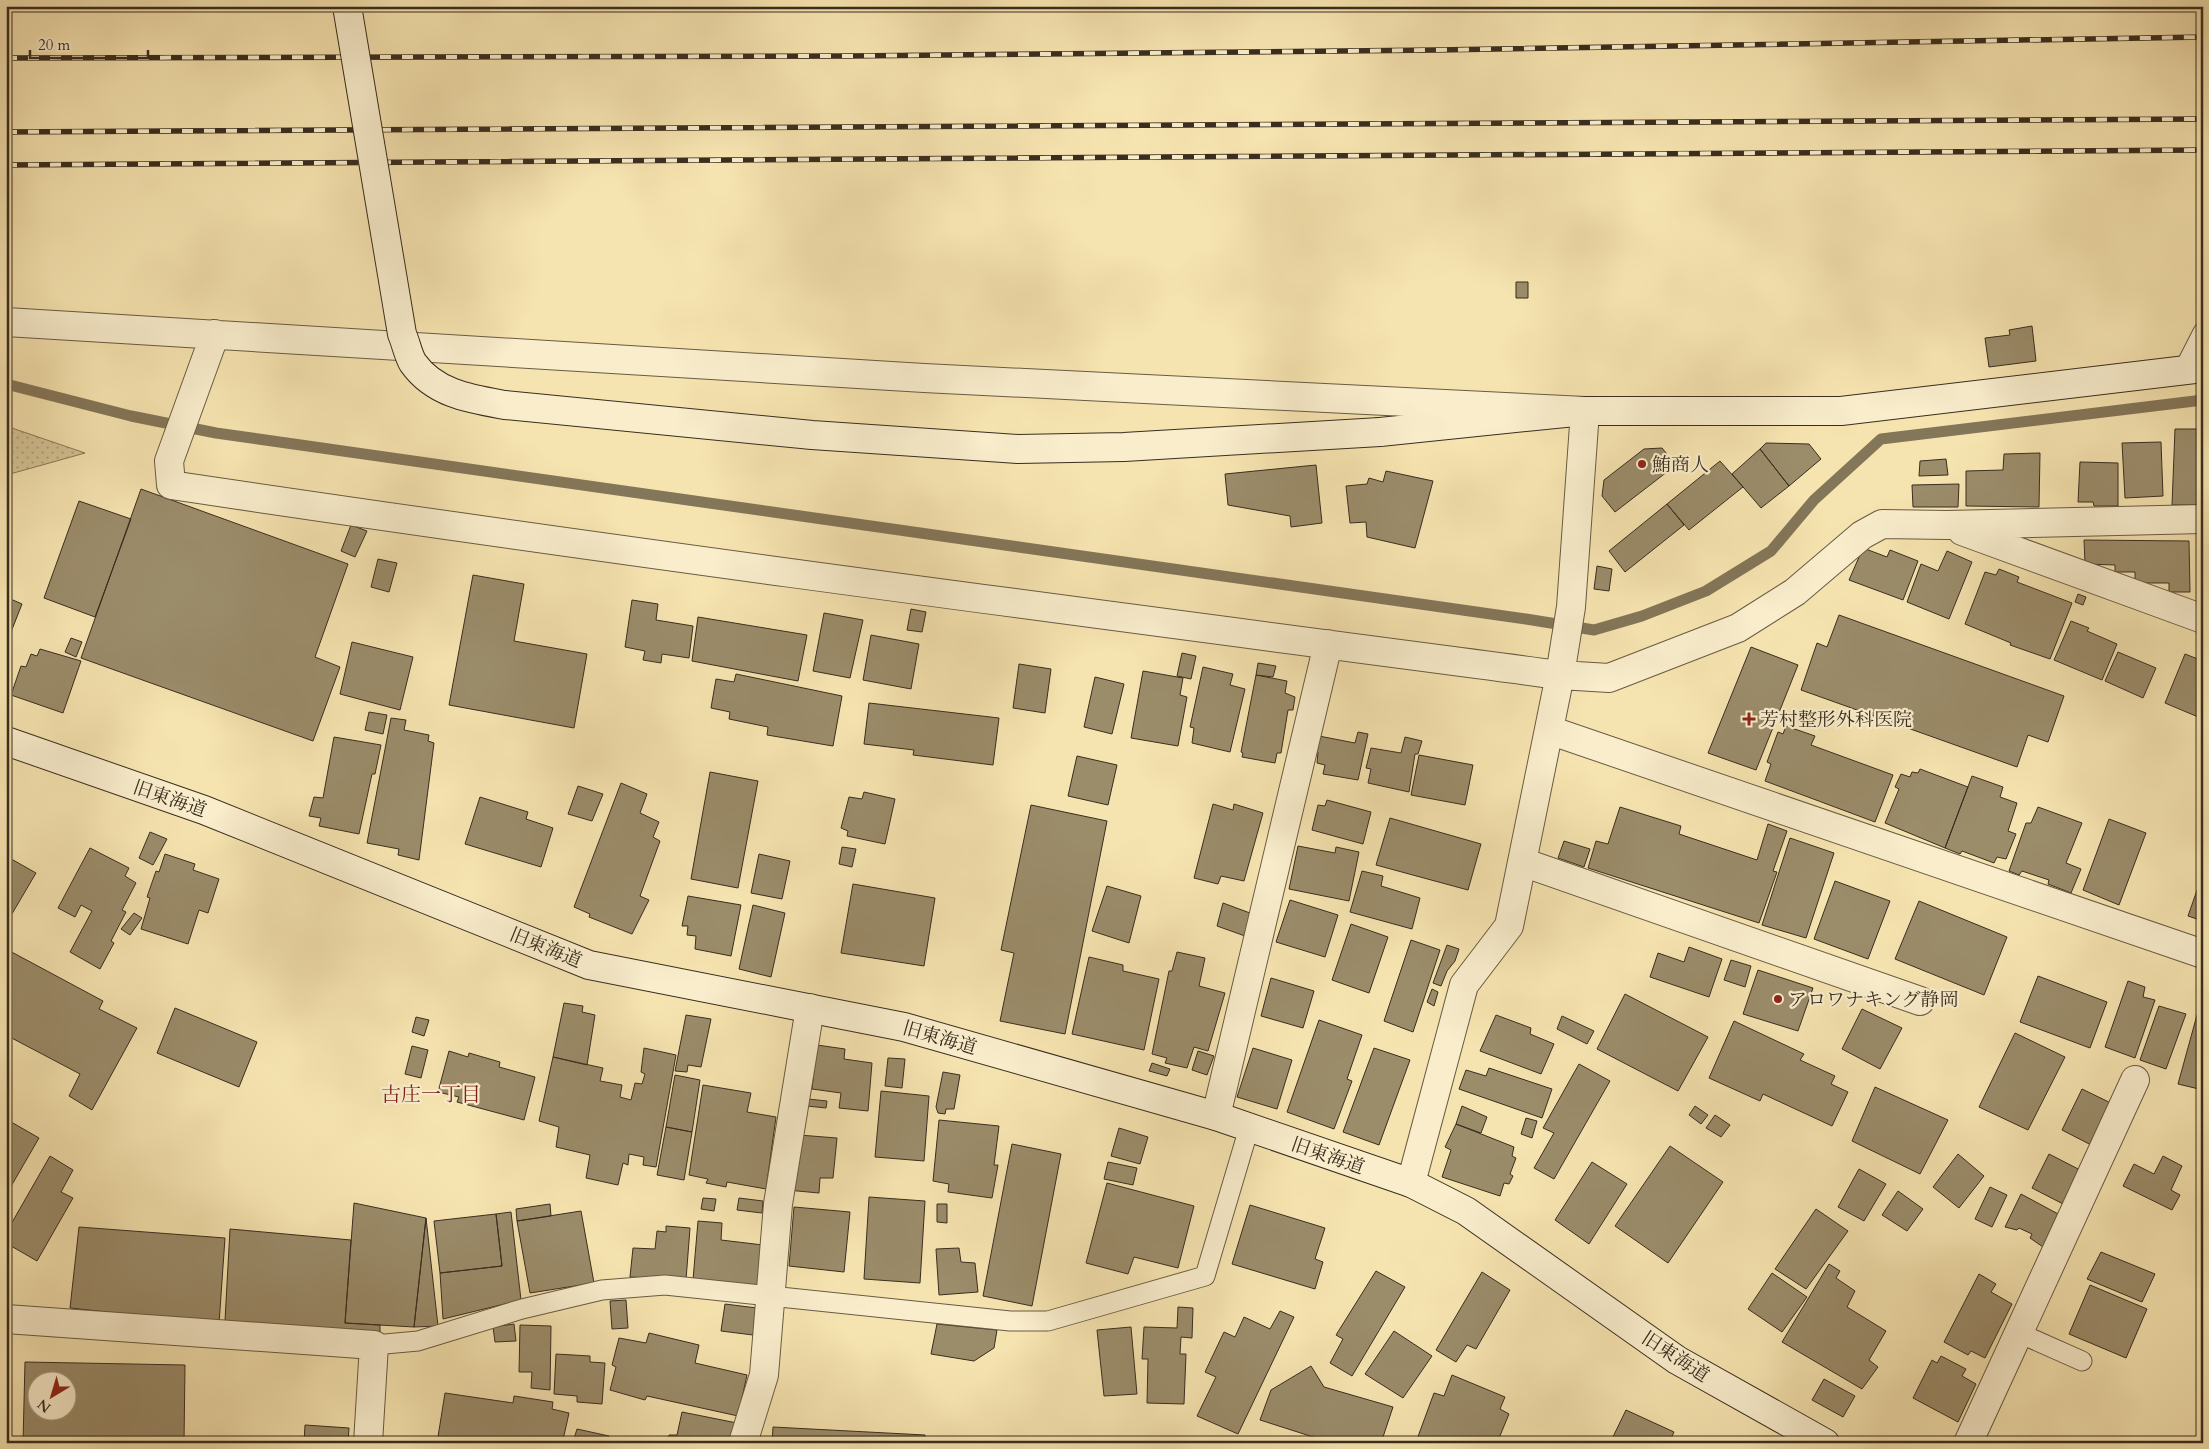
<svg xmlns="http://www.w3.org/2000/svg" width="2209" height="1449" viewBox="0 0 2209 1449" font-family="Cardo,'Noto Serif JP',serif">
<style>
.park{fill:url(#park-dots);stroke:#88795b}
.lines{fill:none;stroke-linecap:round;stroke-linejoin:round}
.stream{stroke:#847659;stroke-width:11}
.building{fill:#9b8c6a;stroke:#392d1f;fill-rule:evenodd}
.lane-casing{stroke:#685b43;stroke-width:21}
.street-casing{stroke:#685b43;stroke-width:30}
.secondary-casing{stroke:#392d1f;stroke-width:30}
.lane{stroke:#f9edcc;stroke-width:19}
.street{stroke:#f9edcc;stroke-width:28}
.secondary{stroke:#f9edcc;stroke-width:28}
.rail-casing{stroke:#392d1f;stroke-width:5.5}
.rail{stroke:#f9edcc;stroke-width:4;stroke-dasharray:11;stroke-linecap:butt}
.secondary-bridge-casing{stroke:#392d1f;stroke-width:30;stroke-linecap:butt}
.secondary-bridge{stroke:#f9edcc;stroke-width:28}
.poi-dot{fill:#8f2418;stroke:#f9edcc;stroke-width:2}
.labels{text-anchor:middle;stroke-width:4.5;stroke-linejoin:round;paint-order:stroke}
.poi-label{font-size:19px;fill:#392d1f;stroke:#f9edcc;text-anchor:start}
.street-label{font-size:19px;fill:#392d1f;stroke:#f9edcc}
.neighbourhood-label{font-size:20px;fill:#7a1f14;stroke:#f9edcc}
</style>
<defs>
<pattern id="park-dots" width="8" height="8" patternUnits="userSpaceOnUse" patternTransform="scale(1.25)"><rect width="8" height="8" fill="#d6c597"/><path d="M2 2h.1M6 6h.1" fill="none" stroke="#afa07b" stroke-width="1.8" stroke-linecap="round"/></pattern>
</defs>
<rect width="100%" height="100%" fill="#f6e4b0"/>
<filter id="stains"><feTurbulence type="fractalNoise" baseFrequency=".004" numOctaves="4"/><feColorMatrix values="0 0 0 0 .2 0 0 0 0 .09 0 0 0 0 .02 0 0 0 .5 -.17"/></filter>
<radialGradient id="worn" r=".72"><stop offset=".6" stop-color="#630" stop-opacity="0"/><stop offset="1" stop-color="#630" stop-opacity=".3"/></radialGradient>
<path class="park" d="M6,426l79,27 -75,21 -4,3z"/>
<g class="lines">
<path class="stream" d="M6,384l125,32 85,17 1310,186 68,11 48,-14 64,-25 65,-40 43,-51 67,-61 322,-39"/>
</g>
<path class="building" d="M1516,282h12v16h-12z
M2032,326l4,35 -47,6 -4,-29 25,-3 -1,-5z
M2175,429h28v76h-31z
M2161,442l2,54 -38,2 -3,-55z
M1766,443l43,1 12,15 -32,27 -29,-37z
M1662,448l14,17 -61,47 -13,-16 2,-16 40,-31z
M1760,449l29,37 -28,22 -29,-34z
M2040,453l-1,54 -73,-1v-35l37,-1 1,-16z
M1946,459l2,16 -29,1 1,-15z
M1720,461l23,26 -54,43 -22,-26z
M2080,462l38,1v43h-24l-1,-4h-15z
M1316,465l6,58 -31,4 -1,-11 -62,-11 -3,-31z
M1386,471l47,10 -18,67 -48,-11 -1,-15 -16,1 -4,-37 21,-2 2,-6 14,4z
M1959,484l-1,23h-45l-1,-22z
M141,489l207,75 -33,93 25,10 -27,74 -232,-83z
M79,501l52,18 -36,98 -51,-19z
M1667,504l17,21 -59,47 -16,-21z
M351,525l16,6 -12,26 -14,-6z
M2084,540l105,1 1,51h-21v-9h-34v-11h-20v-7l-30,-1z
M1863,548l24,9 3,-7 28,11 -15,39 -54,-20z
M1947,551l25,11 -23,57 -42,-17 14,-38 17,7z
M378,559l19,4 -8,29 -18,-5z
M1597,566l15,3 -3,22 -15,-2z
M1999,569l20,8 -2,5 55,21 -22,56 -40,-14 1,-2 -46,-19 20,-52 11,3z
M473,575l51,9 -10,57 73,13 -13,74 -125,-23z
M2078,594l8,3 -3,8 -8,-3z
M6,597l16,7 -11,28 -5,-2z
M632,600l26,4 -2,16 37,6 -4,32 -27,-4 -1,9 -18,-3 2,-9 -20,-4z
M911,609l15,3 -4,20 -15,-2z
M824,613l39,7 -13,58 -37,-7z
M1839,615l225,81 -16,46 -20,-7 -11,32 -216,-77 16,-47 10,4z
M698,617l109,18 -9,46 -106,-20z
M2071,621l18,7 -2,3 30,13 -15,36 -48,-20z
M871,635l48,9 -8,45 -48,-9z
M71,638l11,4 -6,15 -11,-5z
M352,642l61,15 -13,53 -60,-16z
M1751,647l47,18 -42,105 -48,-17z
M40,649l41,12 -18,52 -52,-18 10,-29 5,1 5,-13 6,2z
M2118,652l38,16 -13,30 -38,-17z
M1182,653l14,3 -5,23 -14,-3z
M2185,654l18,7v58l-38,-16z
M1258,663l18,3 -3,11 -17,-2z
M1019,664l32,5 -6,44 -32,-5z
M1203,667l30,7 -3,11 15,4 -15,63 -38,-9 2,-15 -4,-1z
M1143,671l40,7 -3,17 7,2 -9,49 -47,-8z
M736,674l106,22 -9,50 -66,-11 1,-8 -39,-8 1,-7 -19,-4 5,-29 18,3z
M1256,675l31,6 -2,12 10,4 -2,13h-5l-7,43h-4l-2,10 -33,-6 1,-4 -2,-1z
M1095,677l29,7 -12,50 -28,-7z
M869,703l130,15 -6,47 -80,-10 1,-5 -50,-6z
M369,712l18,3 -4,19 -18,-4z
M391,718l15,2 -2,10 25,5 -1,6 6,2 -15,117 -21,-5 1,-6 -32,-6z
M1786,726l29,10 -4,9 82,30 -18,47 -110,-41 6,-17 -4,-2 11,-30 5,2z
M1358,732l10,2 -10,46 -35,-6 2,-9 -8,-2 1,-11 -3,-1 4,-15 36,7z
M334,737l47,8 -6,29h-3l-13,60 -40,-8 2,-8 -12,-2 5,-19 9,1z
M1405,737l17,4 -4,13h-3l-6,38 -41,-9 3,-14 -5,-1 5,-20 30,5z
M1419,755l54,10 -8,40 -54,-10z
M1077,756l40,9 -9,40 -40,-9z
M1920,769l48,18 -23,61 -60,-25 14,-34 -4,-2 6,-13 9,3 2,-5 6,1z
M710,772l48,9 -20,107 -47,-9z
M1972,776l31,11 -3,10 17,6 -9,28 8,3 -10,25 -9,-2 -3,6 -32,-12 -2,3 -15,-6z
M621,783l26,11 -7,19 19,9 -6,15 7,4 -20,55 9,4 -17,34 -43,-17 1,-3 -16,-7z
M578,786l25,8 -11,27 -24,-7z
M864,792l31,7 -10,45 -38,-8 1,-5 -7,-3 8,-31 13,2z
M480,797l48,15 -2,7 27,9 -12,39 -76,-23z
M1327,800l44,12 -8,32 -51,-14 6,-25 7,1z
M1213,804l20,6 1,-6 29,9 -19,68 -23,-5 -3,8 -24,-6z
M1031,805l76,16 -42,213 -65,-13 14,-68 -13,-3z
M1620,807l61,19 -2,8 78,26 11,-36 19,7 -14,40 4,1 -18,51 -171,-55 8,-27 12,3z
M2038,807l44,16 -16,40 15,6 -10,24 -23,-9 1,-4 -27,-9 -3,4 -10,-4 17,-48h5z
M1390,818l91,26 -13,46 -92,-25z
M2109,819l37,14 -27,72 -36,-15z
M150,832l17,7 -14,26 -14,-7z
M1790,838l44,15 -28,85 -44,-13z
M1564,841l26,8 -6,18 -26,-9z
M1298,846l37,7 1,-6 23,5 -10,49 -60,-12z
M842,847l14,2 -4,18 -13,-3z
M90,848l39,20 -4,8 11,7 -14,27 4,2 -15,29 3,2 -14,26 -30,-17 22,-41 -11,-6 -6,12 -17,-9z
M165,854l30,10 -2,6 26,9 -11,34 -9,-3 -11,34 -47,-15 9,-31 -3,-1 9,-26 3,1z
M759,854l31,7 -8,38 -31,-6z
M6,856l30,17 -30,51z
M1362,871l21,5 -2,10 39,12 -8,31 -62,-17z
M2203,873v48l-15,-5z
M1835,881l55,20 -22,58 -54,-20z
M853,884l82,14 -11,68 -83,-13z
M1107,886l34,10 -12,47 -37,-12z
M688,896l53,9 -10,51 -36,-7 1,-13 -9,-1 1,-9h-6z
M1290,900l48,15 -13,42 -49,-15z
M1919,901l88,36 -23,58 -89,-36z
M1223,903l27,10 -5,23 -28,-10z
M753,905l32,8 -14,64 -32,-8z
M134,913l8,5 -12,17 -9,-6z
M1351,924l37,13 -19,56 -37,-13z
M1411,940l29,10 -27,82 -29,-11z
M1447,945l12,4 -4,12 -8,10 -6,15 -8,-3z
M1689,947l33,12 -13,38 -59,-20 8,-24 26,9z
M6,949l97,52 -4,8 38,19 -45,82 -23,-14 11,-22 -74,-39z
M1177,952l28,6 -6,28 26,7 -17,58 -14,-4 -7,21 -22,-5 2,-5 -15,-4 17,-83h3z
M1089,957l34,8v6l36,8 -15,71 -72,-16z
M1731,960l20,6 -6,21 -21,-7z
M1758,970l55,18 -15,43 -55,-17z
M2038,976l69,26 -17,46 -70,-26z
M1271,978l43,13 -11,37 -42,-12z
M2128,981l17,6 -2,10 12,3 -20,58 -30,-11z
M1432,989l6,3 -4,14 -7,-4z
M1625,994l83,43 -30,54 -81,-42z
M564,1003l19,3 -1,6 13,3 -8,50 -34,-8z
M2159,1006l27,8 -20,55 -26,-9z
M175,1008l82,34 -18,45 -82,-34z
M1862,1009l40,19 -22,41 -38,-20z
M686,1015l25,4 -10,48 -13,-2 -1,7 -12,-1z
M1496,1015l35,13 -1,6 24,10 -13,30 -61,-23z
M2197,1015l6,2v73l-25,-6z
M1562,1016l32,15 -7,13 -30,-15z
M416,1017l13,3 -5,16 -12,-4z
M1319,1020l43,15 -15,44 5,2 -18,48 -47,-17z
M1734,1021l70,33 -4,6 35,16 -4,8 17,8 -16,34 -69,-32 -3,7 -51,-23z
M2015,1033l50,24 -37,73 -49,-23z
M817,1045l28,4 -1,10 28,4 -4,48 -29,-3 2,-15 -29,-4z
M412,1046l16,4 -7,28 -16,-4z
M644,1048l32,7 -20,112 -13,-2 1,-8 -15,-3 -1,11 -5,-2 -5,22 -32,-7 4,-23 -34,-8 3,-20 -20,-6 14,-64 50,11 -3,13 22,4 -2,12 11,3 4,-17 7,1 3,-10 -4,-2z
M1253,1048l39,12 -15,49 -40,-12z
M1374,1048l36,12 -31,85 -36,-13z
M449,1051l19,6 1,-4 31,9 -1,5 36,10 -11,43 -67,-18 2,-5 -21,-5z
M1198,1051l16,5 -7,19 -15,-5z
M888,1058l17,1 -3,29 -17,-2z
M1152,1063l18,6 -3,7 -18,-5z
M1579,1064l31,17 -56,98 -20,-11 20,-35 -11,-5z
M1489,1068l63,21 -10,29 -83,-29 7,-19 20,6z
M943,1072l17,3 -6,34h-8l-1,5 -7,-1 -2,-6z
M675,1075l25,5 -8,52 -26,-5z
M703,1085l48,8 -4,19 29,5 -10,72 -39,-7 -1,5 -20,-4 2,-4 -19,-4z
M1875,1087l73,33 -28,54 -68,-33z
M2082,1089l35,17 -20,42 -35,-18z
M881,1091l48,5 -5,65 -49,-4z
M808,1099l19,2 -1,7 -19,-2z
M1462,1106l25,11 -6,16 -25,-9z
M1695,1106l13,9 -7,9 -12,-9z
M1715,1115l15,10 -9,12 -15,-9z
M1526,1118l11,3 -5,17 -11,-4z
M6,1119l33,19 -33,57z
M939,1120l60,6 -5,39h4l-6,33 -44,-6 1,-8 -16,-3z
M1456,1124l58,23 -2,9 4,2 -6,16 3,2 -4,8 -5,-1 -4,13 -58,-19 9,-27 -6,-3z
M666,1127l26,5 -8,48 -27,-5z
M1119,1128l29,9 -8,27 -29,-8z
M799,1135l38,3 -4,40h-13l-1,15 -32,-3z
M1012,1144l49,10 -29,152 -49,-10z
M1670,1146l53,36 -55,81 -53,-37z
M1958,1154l26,22 -25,32 -26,-21z
M2049,1154l35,18 -17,34 -35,-18z
M50,1156l23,14 -12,22 12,6 -36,63 -31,-18v-10z
M2163,1156l19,10 -11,24 9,5 -8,15 -49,-24 11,-22 20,10z
M1108,1162l29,6 -4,17 -29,-6z
M1592,1162l35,22 -38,60 -34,-24z
M1859,1169l27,15 -22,37 -26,-14z
M1107,1183l87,23 -16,62 -44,-11 -6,17 -42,-11z
M1990,1187l17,8 -15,32 -17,-8z
M1898,1191l25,18 -16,22 -25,-16z
M2021,1194l39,21 -17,32 -13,-9 2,-4 -13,-6 -2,2 -12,-3z
M869,1197l56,4 -5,82 -56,-4z
M703,1198l13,1 -2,12 -13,-2z
M739,1198l24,3 -1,12 -25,-3z
M354,1203l72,15 -12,109 -69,-4z
M550,1204l1,12 -34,5 -1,-12z
M937,1204h10v19l-10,-1z
M1250,1205l75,23 -10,31 8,3 -8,27 -83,-25z
M794,1207l56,5 -6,60 -55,-6z
M1816,1209l32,22 -42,58 -31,-20z
M581,1211l13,72 -64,10 -13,-72z
M511,1212l10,88 -78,19 -3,-46 62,-7 -6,-52z
M496,1214l6,52 -62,7 -6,-52z
M426,1218l12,108 -24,1z
M698,1221l24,2 -1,17 42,5 -5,41 -65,-6z
M666,1226l24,2 -4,52 -56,-3 3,-29 22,1 2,-18 9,1z
M79,1227l146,11 -6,86 -149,-16z
M230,1229l121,11 -6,83 35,2v8l-155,-12z
M959,1248l2,14 14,1 3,29 -39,3 -3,-46z
M2101,1252l54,22 -13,28 -55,-23z
M1829,1264l11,7 -4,7 19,13 -8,16 39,24 -17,29 9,7 -16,22 -80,-47z
M1376,1271l29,16 -53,89 -22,-13 13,-24 -7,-4z
M1482,1272l28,18 -34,59 -9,-4 -11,17 -20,-12z
M1772,1273l35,24 -25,35 -34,-23z
M1979,1274l17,10 -5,8 21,12 -27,54 -14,-7 -3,4 -24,-13z
M2090,1285l57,24 -21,49 -57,-24z
M626,1300l2,28 -16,1 -2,-28z
M725,1304l32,4 -4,27 -32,-4z
M1178,1307l15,1 -1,30 -11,-1 -1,17h6l-2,50 -37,-1 1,-44h-6l2,-32 33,1z
M1280,1311l14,6 -56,117 -41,-18 19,-39 -11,-5 19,-40 11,5 9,-20 26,12z
M514,1324l2,17 -21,1 -2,-15z
M937,1324l60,6 -3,18 -20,13 -43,-7z
M520,1325l31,1 -1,64 -19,-2 1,-16h-13z
M1131,1327l6,67 -33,2 -7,-66z
M1394,1331l38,25 -29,42 -38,-24z
M649,1333l50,12 -4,18 52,12 -9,41 -91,-20 -2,4 -35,-10 6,-23 -4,-2 7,-27 27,5z
M556,1354l34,2v6l15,1 -3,41 -25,-2v-6l-23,-2z
M1941,1356l25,13 -4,7 14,8 -18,38 -45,-24 19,-38 5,3z
M25,1362l160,3 -1,78h-161zM38,1382h30v30h-30z
M1311,1366l13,21 69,20 -12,36h-49l-72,-23 11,-30z
M1452,1375l53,22 -5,12 9,5 -12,29 -81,-1 18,-49 10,3z
M1824,1379l31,17 -12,21 -31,-17z
M445,1393l68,10 1,-7 39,6 -1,7 17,4 -6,27 10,2 4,-13 32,7 -1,7h-171z
M1626,1410l48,22 -5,11h-59z
M682,1412l55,11 -5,20h-64l1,-8h8z
M305,1425l44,3 -1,15h-44z
M773,1427l152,8v8h-153z"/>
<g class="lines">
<g class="lane-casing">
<path id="lane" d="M2183,371l20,-39
M2019,1333l63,28
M374,1345l44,-4 104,-32 80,-19 63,-5 345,36h38l157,-45 44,-148"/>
</g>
<g class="street-casing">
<path id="street" d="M6,322l918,56 661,33 -14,196 -11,68 -51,251 -45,59 -53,198
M215,334l-46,127 2,24c462,69 926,129 1389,190l49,3 129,-50 57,-36 67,-57 20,-11 65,1 256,-6
M1962,531l241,88
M1549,730l654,224
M1522,862l398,139
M1216,1116l112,-472
M6,1319l368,26 -6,98
M743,1443l21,-68 14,-171 32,-196
M1968,1443l167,-363"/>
</g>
<g class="secondary-casing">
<path id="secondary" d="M1380,432l205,-21h256l362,-43
M6,741l198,69 385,155 315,62 312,89 195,67 55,28 211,149 148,83"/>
</g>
<use href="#lane" class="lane"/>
<use href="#street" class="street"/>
<use href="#secondary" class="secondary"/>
<g class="rail-casing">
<path id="rail" d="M6,58l843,-2 588,-6 766,-13
M6,132l2197,-13
M6,165l2197,-15"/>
</g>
<use href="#rail" class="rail"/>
<g class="secondary-bridge-casing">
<path id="secondary-bridge" d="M347,6l55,328c4,9 6,21 11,29 22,31 58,36 92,42l307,30 206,14 106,-2 256,-15"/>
</g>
<use href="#secondary-bridge" class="secondary-bridge"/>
</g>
<g class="poi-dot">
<circle cx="1642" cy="464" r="5"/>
<path d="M1746.5 711.5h5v5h5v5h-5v5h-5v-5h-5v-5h5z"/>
<circle cx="1778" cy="999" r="5"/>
</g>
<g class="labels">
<g class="poi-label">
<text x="1652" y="471">鮪商人</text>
<text x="1760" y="726">芳村整形外科医院</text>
<text x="1788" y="1006">アロワナキング静岡</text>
</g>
<g class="street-label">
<text transform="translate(170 798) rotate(19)" y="7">旧東海道</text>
<text transform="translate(546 947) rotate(22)" y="7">旧東海道</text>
<text transform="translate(940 1037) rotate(16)" y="7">旧東海道</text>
<text transform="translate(1328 1155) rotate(19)" y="7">旧東海道</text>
<text transform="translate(1676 1356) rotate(33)" y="7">旧東海道</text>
</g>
<g class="neighbourhood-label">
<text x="431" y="1101">古庄一丁目</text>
</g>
</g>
<rect width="2209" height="1449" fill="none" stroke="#f6e4b0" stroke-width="25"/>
<rect x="8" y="8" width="2194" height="1434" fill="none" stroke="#392d1f" stroke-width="2.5"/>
<rect x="12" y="12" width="2184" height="1424" fill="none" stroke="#392d1f"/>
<g transform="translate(52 1396) rotate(218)"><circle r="24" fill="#f9edcc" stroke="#aca087"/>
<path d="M0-4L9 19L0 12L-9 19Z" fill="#8f2418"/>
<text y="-8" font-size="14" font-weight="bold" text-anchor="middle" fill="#392d1f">N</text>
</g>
<path d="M30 50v8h118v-8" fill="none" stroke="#392d1f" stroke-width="2.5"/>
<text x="38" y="50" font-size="15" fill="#392d1f" stroke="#f9edcc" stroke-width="4" paint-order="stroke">20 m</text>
<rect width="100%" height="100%" filter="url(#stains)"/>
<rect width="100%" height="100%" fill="url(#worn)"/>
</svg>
